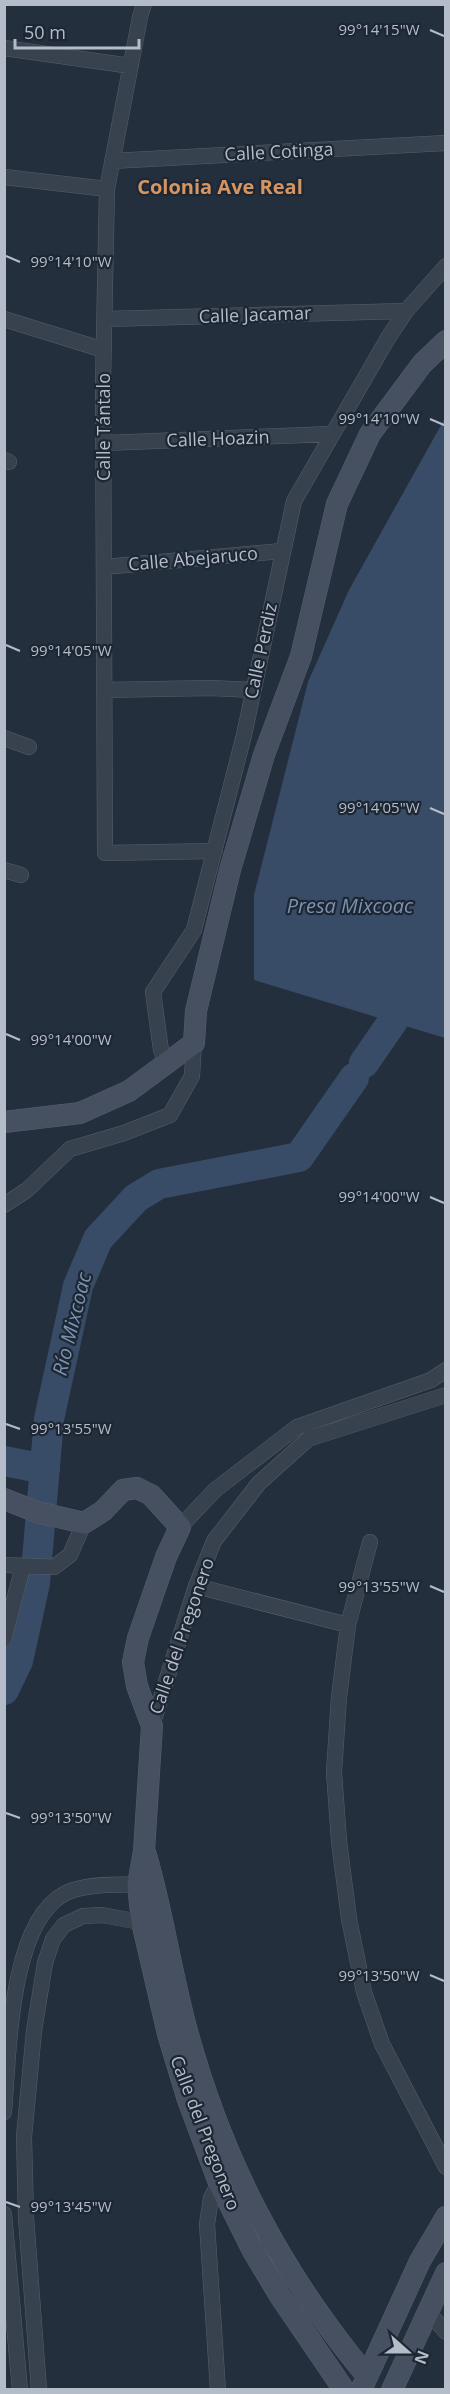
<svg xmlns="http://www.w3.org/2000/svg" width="450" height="2394" viewBox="0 0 450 2394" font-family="'Open Sans',sans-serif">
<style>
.water{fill:#394c67}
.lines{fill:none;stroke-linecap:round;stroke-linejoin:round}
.river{stroke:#394c67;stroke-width:30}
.street-casing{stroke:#565f6c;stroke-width:16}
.secondary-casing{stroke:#565f6c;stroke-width:22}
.street{stroke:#38414e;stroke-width:15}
.secondary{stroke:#465061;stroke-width:21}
.ticks{fill:none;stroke:#b4bcc9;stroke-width:2}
.labels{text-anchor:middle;stroke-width:4.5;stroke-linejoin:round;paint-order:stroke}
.street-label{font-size:18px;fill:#b4bcc9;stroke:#1d2633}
.neighbourhood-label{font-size:20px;font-weight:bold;fill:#d59563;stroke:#1d2633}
.water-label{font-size:20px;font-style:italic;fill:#7c92b1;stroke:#1d2633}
.ticks-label{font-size:15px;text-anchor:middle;fill:#b4bcc9;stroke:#1d2633;stroke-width:4.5;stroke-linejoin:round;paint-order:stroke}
</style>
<rect width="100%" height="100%" fill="#242f3e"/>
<path class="water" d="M445,418v620l-191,-58v-85l54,-213 41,-92z"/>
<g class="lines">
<path class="river" d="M364,1063l29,-42
M4,1461l41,8
M4,1690l14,-29 17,-78 14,-164 29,-133 20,-47 38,-41 23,-14 140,-27 55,-79"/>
<g class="street-casing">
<path id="street" d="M144,4l-4,13 -33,172 -4,193 2,471 110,-2
M4,48l127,18
M112,161l334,-18
M4,177l103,12
M4,319l100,31
M105,319l301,-8
M104,443l228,-9
M4,460l5,2
M104,567l178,-16
M104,690l107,-2 42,2
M4,738l25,9
M4,870l17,5
M166,1063l-5,-13 -8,-58 41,-62 50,-195 50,-234 94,-163 18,-27 40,-45
M4,1205l23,-15 43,-41 54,-16 46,-18 22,-39 2,-33
M180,1527l35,-37 82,-63 134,-47 15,-10
M370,1542l-22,83 -9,72 -5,75 5,69 10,78 15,73 18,52 64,123
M4,1565l50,2 16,-12 14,-32
M196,1586l152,39
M4,1639l19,-73
M152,1726l44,-140 18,-45 45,-58 49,-44 138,-44
M4,2112c5,-57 5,-188 60,-218 20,-11 59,-10 82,-9
M4,2214l16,176
M427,2311l19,21
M39,2390l-13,-173 -2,-80 10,-106 11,-68 8,-24 11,-14 19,-9 19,-1 49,9
M218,2390l-11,-166 4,-26 8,-15"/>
</g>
<g class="secondary-casing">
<path id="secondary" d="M4,1122l76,-9 49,-22 65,-48 2,-32 34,-141 34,-115 37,-99 36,-152 33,-70 52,-70 24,-23
M4,1499l33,13 47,11 19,-12 20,-21 14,-2 14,7 29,32 -14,30 -28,81 -5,24 4,24 15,40 -8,125 -6,34 4,37 26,112 20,66 31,83 34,68 27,45 64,94
M146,1855c17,58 25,118 41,176 36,131 93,240 179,344
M361,2390l59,-129 26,-44
M392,2390l54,-117"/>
</g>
<use href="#street" class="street"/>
<use href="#secondary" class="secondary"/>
</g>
<path class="ticks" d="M430,30l14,6M6,256l14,6M430,419l14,6M6,645l14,6M430,808l14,6M6,1034l14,6M430,1197l14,6M6,1424l14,5M430,1586l14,6M6,1813l14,5M430,1975l14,6M6,2202l14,5"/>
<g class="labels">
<g class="street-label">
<text transform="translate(279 152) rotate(-3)" y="6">Calle Cotinga</text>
<text transform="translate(255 315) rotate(-2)" y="6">Calle Jacamar</text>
<text transform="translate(104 427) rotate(-90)" y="6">Calle Tántalo</text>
<text transform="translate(218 439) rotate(-2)" y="6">Calle Hoazin</text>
<text transform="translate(193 559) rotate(-5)" y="6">Calle Abejaruco</text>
<text transform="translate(261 651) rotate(-78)" y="6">Calle Perdiz</text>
<text transform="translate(182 1636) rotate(-71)" y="6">Calle del Pregonero</text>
<text transform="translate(205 2133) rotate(69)" y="6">Calle del Pregonero</text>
</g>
<g class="neighbourhood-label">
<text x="220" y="194">Colonia Ave Real</text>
</g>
<g class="water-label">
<text x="350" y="913">Presa Mixcoac</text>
<text transform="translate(72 1324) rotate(-76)" y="7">Río Mixcoac</text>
</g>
</g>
<g class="ticks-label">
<text x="379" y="35">99°14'15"W</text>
<text x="71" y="267">99°14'10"W</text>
<text x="379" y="424">99°14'10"W</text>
<text x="71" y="656">99°14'05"W</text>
<text x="379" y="813">99°14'05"W</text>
<text x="71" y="1045">99°14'00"W</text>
<text x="379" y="1202">99°14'00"W</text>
<text x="71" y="1434">99°13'55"W</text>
<text x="379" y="1592">99°13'55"W</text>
<text x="71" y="1823">99°13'50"W</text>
<text x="379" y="1981">99°13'50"W</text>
<text x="71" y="2212">99°13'45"W</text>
</g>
<rect width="450" height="2394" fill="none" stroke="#b4bcc9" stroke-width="12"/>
<g transform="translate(408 2352) rotate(111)" stroke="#1d2633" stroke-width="4.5" paint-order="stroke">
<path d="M0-4.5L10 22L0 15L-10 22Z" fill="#b4bcc9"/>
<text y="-9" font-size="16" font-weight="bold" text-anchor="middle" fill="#b4bcc9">N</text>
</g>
<path d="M15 39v9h124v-9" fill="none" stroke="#b4bcc9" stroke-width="3"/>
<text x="24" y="39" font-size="18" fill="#b4bcc9" stroke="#1d2633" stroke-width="4.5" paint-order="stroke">50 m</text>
</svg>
